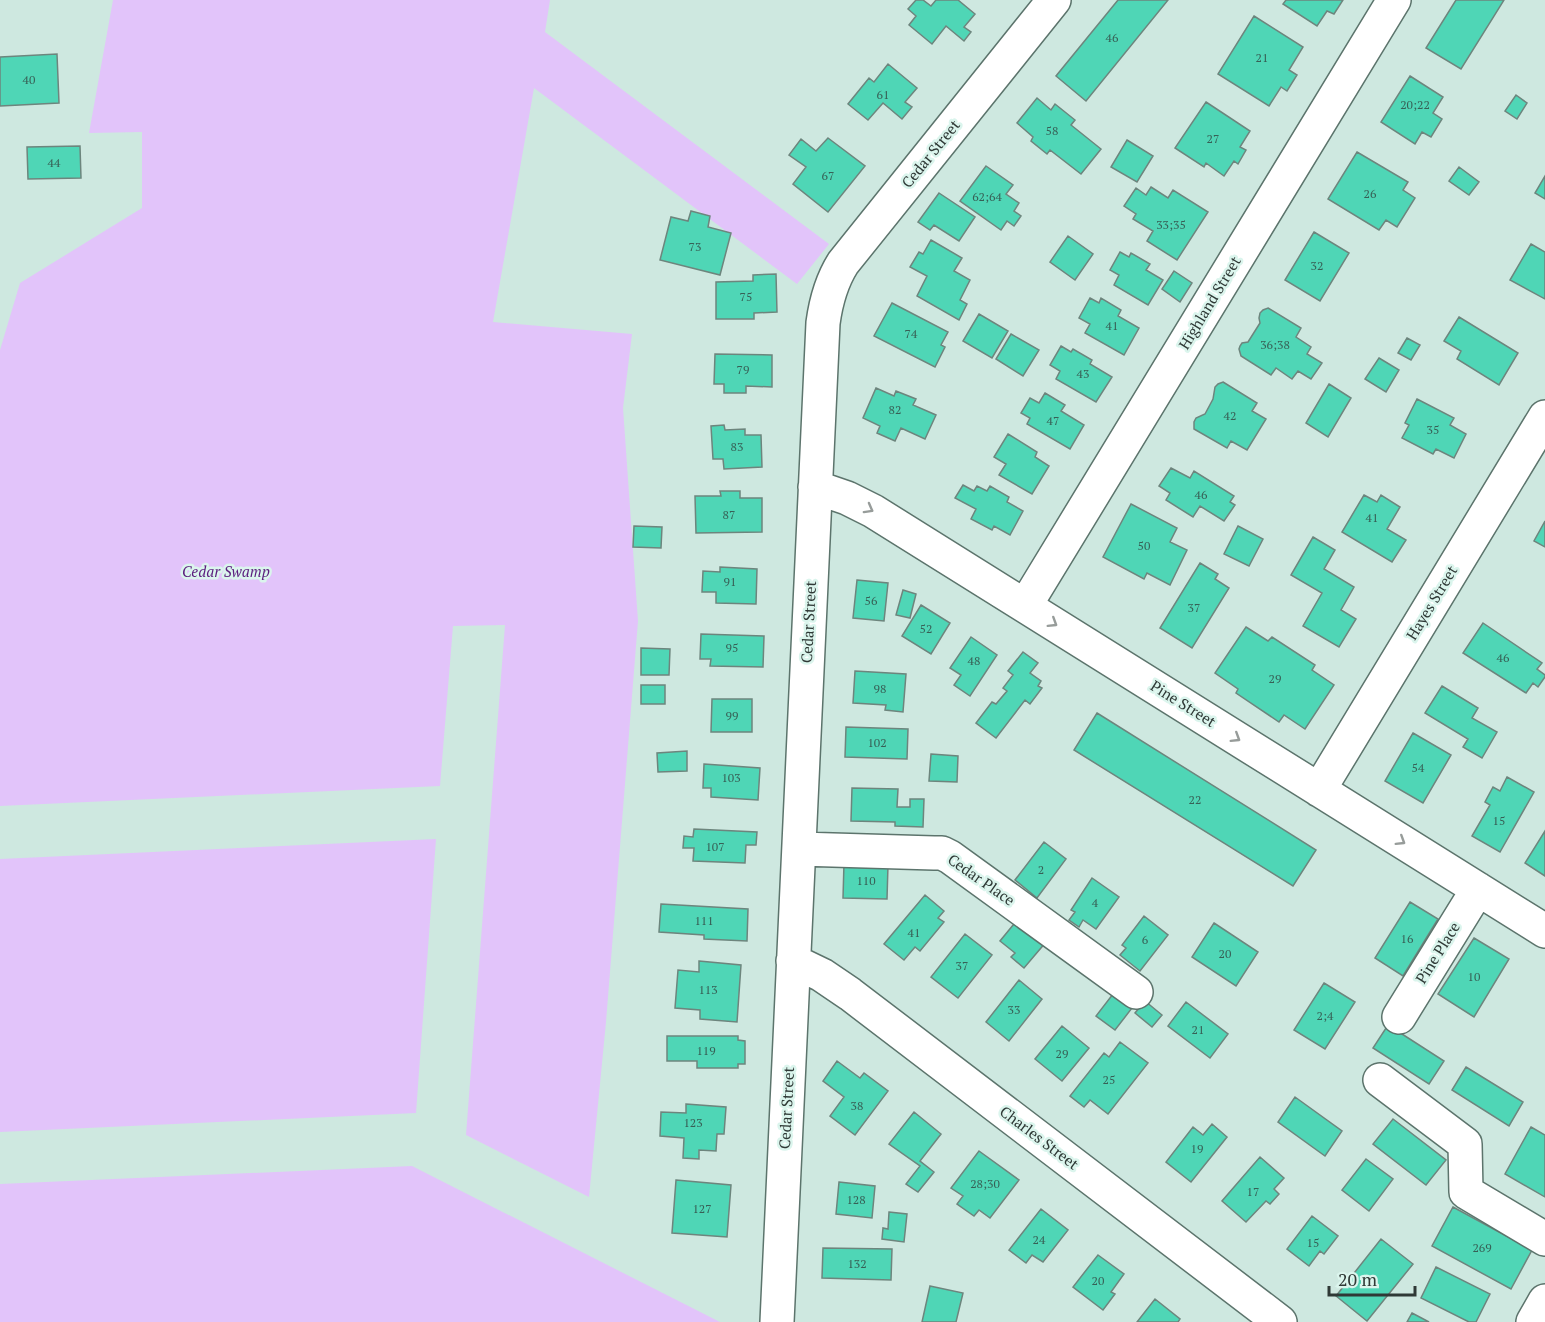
<svg xmlns="http://www.w3.org/2000/svg" width="1545" height="1322" viewBox="0 0 1545 1322" font-family="'PT Serif',serif">
<style>
.green{fill:#e2c4fa}
.building{fill:#4fd6b6;stroke:#6d857d;stroke-width:1.5}
.lines{fill:none;stroke-linecap:round;stroke-linejoin:round}
.minor-casing{stroke:#5c746c;stroke-width:36}
.major-casing{stroke:#5c746c;stroke-width:36}
.minor{stroke:#fff;stroke-width:33}
.major{stroke:#fff;stroke-width:33}
.oneway{stroke:#979c9a}
.labels{text-anchor:middle;stroke-width:5;stroke-linejoin:round;paint-order:stroke}
.number-label{font-size:12px;fill:#376056}
.street-label{font-size:15px;fill:#2f3936;stroke:#dbf5ed}
.park-label{font-size:15px;font-style:italic;fill:#5b1d7e;stroke:#dbf5ed}
</style>
<rect width="100%" height="100%" fill="#cee8e0"/>
<path class="green" d="M113,0h437l-5,32 284,212 -32,40 -263,-196 -41,234 139,12 -9,74 15,213 -32,401 -17,175 -123,-62 39,-510 -52,1 -13,160 -440,20v-456l20,-67 122,-75v-76l-53,1z
M436,839l-20,274 -416,19v-273z
M412,1166l308,156h-720v-138z"/>
<path class="building" d="M916,0h7l8,6 5,-6h22l17,14 -11,13 7,5 -7,9 -18,-15 -14,18 -23,-19 7,-9 -8,-7z
M1118,0h50l-82,101 -30,-25z
M1286,0h57l-9,14 -7,-3 -10,15 -34,-22z
M1456,0h48l-43,69 -35,-21z
M1254,16l49,31 -14,23 8,5 -10,16 -6,-4 -12,19 -51,-32z
M57,54l2,49 -59,3v-49z
M888,64l29,24 -12,14 7,5 -10,12 -19,-16 -15,17 -20,-16 21,-26 5,4z
M1410,76l33,21 -10,16 9,6 -11,18 -9,-5 -7,12 -34,-22z
M1516,95l11,8 -10,16 -12,-8z
M1037,98l14,12 4,-6 20,16 -4,5 30,24 -20,25 -31,-24 -3,4 -16,-13 2,-4 -16,-14z
M1206,102l44,29 -10,16 6,3 -8,14 -4,-3 -10,15 -18,-13 -2,4 -29,-19z
M828,138l37,28 -37,46 -35,-28 13,-17 -17,-12 12,-16 15,12z
M1127,140l26,16 -16,26 -26,-15z
M80,146l1,32 -53,1 -1,-32z
M1357,152l51,30 -5,8 12,8 -18,29 -11,-7 -7,10 -51,-31z
M986,166l27,19 -7,9 13,9 -5,8 7,5 -7,10 -7,-5 -6,9 -41,-29z
M1459,167l20,15 -10,13 -20,-14z
M1545,176v23l-10,-6z
M1151,187l17,11 5,-8 35,22 -31,48 -30,-19 6,-10 -20,-12 3,-5 -12,-8 12,-18 10,7z
M939,193l36,24 -16,24 -25,-16 -4,5 -12,-8z
M691,211l19,5 -2,11 23,6 -11,42 -60,-15 11,-43 17,4z
M1314,232l35,21 -29,48 -35,-21z
M1068,236l25,18 -18,26 -25,-18z
M931,240l31,18 -8,13 16,9 -10,20 7,4 -8,16 -42,-24 10,-20 -17,-9 9,-15 4,2z
M1531,244l14,8v47l-35,-19z
M1120,252l9,5 2,-4 19,11 -4,6 17,10 -15,25 -34,-20 5,-10 -9,-5z
M1174,271l18,12 -12,19 -18,-13z
M776,274l1,38 -23,1v6h-38v-37l37,-1v-6z
M1090,298l9,5 2,-5 20,12 -3,6 21,12 -15,27 -39,-22 5,-9 -11,-6z
M892,303l56,29 -7,13 4,2 -10,20 -61,-31z
M1268,308l33,20 -5,9 15,10 -4,7 15,9 -11,16 -13,-8 -6,8 -16,-11 -5,7 -30,-19 -2,-7 1,-3 2,-3 6,-1 12,-19 -1,-5 1,-5 3,-3z
M979,314l29,17 -16,27 -29,-17z
M1459,317l59,36 -19,32 -42,-26 4,-8 -17,-10z
M1011,334l28,16 -16,26 -27,-17z
M1407,338l13,7 -9,15 -13,-7z
M1061,346l10,6 2,-3 19,11 -2,4 22,13 -16,25 -40,-23 4,-8 -10,-6z
M715,354l57,1v32l-26,-1v7h-22v-9h-10z
M1379,358l20,12 -13,22 -21,-13z
M1223,382l34,21 -5,8 14,8 -19,31 -16,-9 -4,7 -33,-19v-7l2,-4 9,-4 8,-15 2,-12 3,-3z
M1329,384l22,14 -23,39 -22,-14z
M876,388l18,8 2,-5 20,8 -3,6 23,10 -11,24 -24,-11 -6,13 -18,-8 3,-7 -17,-8z
M1045,393l20,12 -4,6 23,14 -14,24 -43,-25 3,-6 -9,-5 9,-15 9,5z
M1417,399l37,19 -4,7 16,9 -12,24 -18,-9 -3,5 -31,-16 7,-13 -4,-2z
M724,425l1,5 20,-1v6h16l1,32 -38,2 -1,-10h-10l-2,-33z
M1008,434l29,18 -2,5 14,9 -17,28 -33,-19 7,-11 -12,-7z
M1171,468l19,10 4,-7 40,25 -4,6 5,3 -11,16 -24,-15 -7,11 -27,-17 4,-7 -11,-7z
M963,485l11,6 3,-5 10,5 3,-5 19,11 -2,5 16,9 -13,24 -16,-9 -2,4 -21,-11 5,-10 -21,-11z
M720,491h20v7h22v34l-66,1 -1,-37h26z
M1364,495l13,7 4,-7 19,12 -13,22 19,11 -14,22 -50,-30z
M1131,504l46,24 -7,14 17,8 -17,35 -23,-12 -3,6 -41,-22z
M1545,521v26l-11,-6z
M634,526l28,1 -1,21 -28,-1z
M1238,526l25,13 -14,27 -25,-12z
M1313,537l22,13 -11,19 30,18 -13,23 15,9 -17,28 -36,-21 19,-33 -31,-18z
M1200,563l18,11 -3,5 14,9 -37,60 -32,-20z
M720,567l37,2 -1,35 -40,-1v-11h-14l1,-21 17,1z
M857,580l31,3 -4,38 -31,-3z
M903,590l13,4 -6,24 -14,-3z
M921,605l29,18 -19,31 -29,-18z
M1483,623l59,40 -5,6 8,6v2l-7,10 -5,-4 -7,10 -63,-40z
M1246,627l22,14 4,-4 43,28 -3,5 22,15 -29,44 -21,-14 -5,7 -43,-29 2,-4 -23,-16z
M701,634l63,2 -1,31 -53,-1 1,-7h-11z
M971,637l26,18 -27,41 -16,-11 7,-10 -11,-7z
M641,648l29,1 -1,26h-28z
M1023,652l15,11 -8,10 11,8 -3,5 4,2 -12,16 -5,-4 -29,38 -20,-15 16,-21 4,2 11,-13 -4,-3 10,-13 -5,-4z
M855,671l51,3 -3,38 -18,-2 1,-5 -33,-2z
M641,685h24v19h-24z
M1442,686l36,22 -6,10 25,14 -15,26 -19,-11 5,-8 -43,-26z
M712,699h40v33h-41z
M1097,713l219,137 -23,36 -219,-136z
M846,727l62,2 -1,30 -62,-2z
M1413,733l38,22 -28,48 -38,-22z
M687,751v20l-29,1 -1,-19z
M931,754l27,2 -1,26 -28,-1z
M704,764l56,4 -2,32 -47,-3v-9h-8z
M1507,777l27,15 -34,60 -28,-16 18,-31 -5,-3 8,-15 7,4z
M852,788l46,1 -1,18h13v-8h14l-1,28 -28,-1v-4l-44,-1z
M694,829l63,3 -1,13h-10l-1,18 -52,-2 1,-13h-11l1,-12 9,1z
M1545,831v45l-20,-13z
M1044,842l22,17 -29,39 -22,-18z
M844,863l44,2 -1,34 -44,-1z
M1092,878l27,19 -23,32 -13,-9 -4,7 -10,-7 6,-8 -4,-2z
M925,895l19,16 -6,7 6,4 -24,29 -5,-4 -11,13 -20,-16z
M1410,902l28,17 -35,57 -28,-18z
M661,904l87,5 -1,32 -43,-2v-4l-45,-3z
M1144,916l24,19 -28,36 -20,-16 6,-7 -4,-3z
M1018,919l28,23 -22,26 -13,-11 4,-4 -15,-12z
M1214,923l44,29 -22,34 -44,-29z
M965,934l27,21 -34,43 -27,-21z
M1474,938l35,21 -35,58 -36,-23z
M699,961l42,4 -4,57 -37,-3v-9l-25,-2 3,-38 21,2z
M1019,980l23,19 -33,42 -23,-19z
M1324,983l31,19 -30,47 -31,-19z
M1113,994l19,14 -17,22 -19,-14z
M1145,1001l17,14 -10,12 -17,-14z
M1186,1002l42,32 -18,24 -42,-32z
M1388,1025l56,36 -15,23 -56,-36z
M1062,1026l27,22 -27,33 -27,-22z
M667,1036h71v4l7,1v23h-7v4h-41v-7h-30z
M1120,1042l28,21 -40,51 -18,-14 -6,7 -14,-11 34,-43 5,4z
M837,1061l23,17 4,-5 24,18 -33,44 -25,-19 14,-19 -21,-16z
M1466,1067l57,35 -14,24 -57,-36z
M1295,1097l47,34 -17,25 -47,-34z
M686,1104l40,3 -2,27h-7l-1,17 -17,-1v9l-16,-1 1,-20 -24,-2 1,-24 25,1z
M914,1112l27,22 -21,27 14,11 -16,20 -12,-8 14,-18 -31,-22z
M1393,1119l53,41 -20,25 -53,-41z
M1212,1124l15,13 -36,45 -25,-20 27,-35 10,8z
M1531,1127l14,8v62l-40,-23z
M979,1151l40,29 -29,38 -11,-8 -5,6 -17,-12 6,-8 -12,-8z
M1260,1157l24,21 -10,11 5,5 -9,10 -4,-3 -20,21 -24,-21z
M1366,1159l27,20 -24,32 -27,-21z
M676,1180l55,5 -4,52 -55,-4z
M839,1182l36,4 -3,32 -36,-4z
M1453,1207l79,43 -21,39 -79,-43z
M1041,1209l27,21 -25,32 -11,-7 -6,8 -17,-13z
M889,1212l18,2 -3,28 -22,-3 1,-11 5,1z
M1312,1216l26,20 -14,18 -4,-3 -11,15 -22,-17z
M1381,1239l32,25 -46,57 -31,-25z
M823,1248l69,1 -1,31 -69,-2z
M1098,1255l26,19 -13,18 4,2 -12,16 -30,-23z
M1436,1267l54,27 -14,28h-7l-48,-24z
M930,1286l33,7 -7,29h-34z
M1155,1299l25,20 -2,3h-41z
M1412,1313l17,9h-22z"/>
<g class="lines">
<g class="minor-casing">
<path id="minor" d="M815,487l32,11 26,13 672,420
M1025,606l369,-606
M1319,790l226,-373
M799,849l135,4h8l8,4 186,135
M793,961l29,14 28,19 430,328
M1399,1017l79,-128
M1380,1080l85,64 1,48 79,47
M777,1322l46,-999c3,-22 8,-41 20,-60l211,-263"/>
</g>
<g class="major-casing">
<path id="major" d="M1533,1322l12,-21"/>
</g>
<use href="#minor" class="minor"/>
<use href="#major" class="major"/>
</g>
<defs><path id="oneway-chevron" d="M-2-3.5L2.5 0L-2 3.5" fill="none" stroke-width="1.6" stroke-linecap="round" stroke-linejoin="round" transform="scale(1.5)"/></defs>
<g class="oneway">
<use href="#oneway-chevron" transform="translate(869 509) rotate(29)"/>
<use href="#oneway-chevron" transform="translate(1053 623) rotate(32)"/>
<use href="#oneway-chevron" transform="translate(1236 738) rotate(32)"/>
<use href="#oneway-chevron" transform="translate(1401 841) rotate(32)"/>
</g>
<g class="labels">
<g class="number-label">
<text x="1112" y="42">46</text>
<text x="1262" y="62">21</text>
<text x="29" y="84">40</text>
<text x="883" y="99">61</text>
<text x="1415" y="109">20;22</text>
<text x="1052" y="135">58</text>
<text x="1213" y="143">27</text>
<text x="54" y="167">44</text>
<text x="828" y="180">67</text>
<text x="1370" y="198">26</text>
<text x="987" y="201">62;64</text>
<text x="1171" y="229">33;35</text>
<text x="695" y="251">73</text>
<text x="1317" y="270">32</text>
<text x="746" y="301">75</text>
<text x="1112" y="330">41</text>
<text x="911" y="338">74</text>
<text x="1275" y="349">36;38</text>
<text x="743" y="374">79</text>
<text x="1083" y="378">43</text>
<text x="895" y="414">82</text>
<text x="1230" y="420">42</text>
<text x="1053" y="425">47</text>
<text x="1433" y="434">35</text>
<text x="737" y="451">83</text>
<text x="1201" y="499">46</text>
<text x="729" y="519">87</text>
<text x="1372" y="522">41</text>
<text x="1144" y="550">50</text>
<text x="730" y="586">91</text>
<text x="871" y="605">56</text>
<text x="1194" y="612">37</text>
<text x="926" y="633">52</text>
<text x="732" y="652">95</text>
<text x="1503" y="662">46</text>
<text x="974" y="665">48</text>
<text x="1275" y="683">29</text>
<text x="880" y="693">98</text>
<text x="732" y="720">99</text>
<text x="877" y="747">102</text>
<text x="1418" y="772">54</text>
<text x="731" y="782">103</text>
<text x="1195" y="804">22</text>
<text x="1499" y="825">15</text>
<text x="715" y="851">107</text>
<text x="1041" y="874">2</text>
<text x="866" y="885">110</text>
<text x="1095" y="907">4</text>
<text x="704" y="925">111</text>
<text x="914" y="937">41</text>
<text x="1407" y="943">16</text>
<text x="1145" y="944">6</text>
<text x="1225" y="958">20</text>
<text x="962" y="970">37</text>
<text x="1474" y="981">10</text>
<text x="708" y="994">113</text>
<text x="1014" y="1014">33</text>
<text x="1325" y="1020">2;4</text>
<text x="1198" y="1034">21</text>
<text x="706" y="1055">119</text>
<text x="1062" y="1058">29</text>
<text x="1109" y="1084">25</text>
<text x="857" y="1110">38</text>
<text x="693" y="1127">123</text>
<text x="1197" y="1153">19</text>
<text x="985" y="1188">28;30</text>
<text x="1253" y="1196">17</text>
<text x="856" y="1204">128</text>
<text x="702" y="1213">127</text>
<text x="1039" y="1244">24</text>
<text x="1313" y="1247">15</text>
<text x="1482" y="1252">269</text>
<text x="857" y="1268">132</text>
<text x="1098" y="1285">20</text>
</g>
<g class="street-label">
<text transform="translate(931 154) rotate(-51)" y="5">Cedar Street</text>
<text transform="translate(1210 303) rotate(-59)" y="5">Highland Street</text>
<text transform="translate(1432 603) rotate(-59)" y="5">Hayes Street</text>
<text transform="translate(809 622) rotate(-87)" y="5">Cedar Street</text>
<text transform="translate(1183 704) rotate(32)" y="5">Pine Street</text>
<text transform="translate(981 880) rotate(35)" y="5">Cedar Place</text>
<text transform="translate(1438 953) rotate(-58)" y="5">Pine Place</text>
<text transform="translate(787 1108) rotate(-87)" y="5">Cedar Street</text>
<text transform="translate(1039 1138) rotate(37)" y="5">Charles Street</text>
</g>
<g class="park-label">
<text x="226" y="577">Cedar Swamp</text>
</g>
</g>
<path d="M1329 1286v9h86v-9" fill="none" stroke="#2f3936" stroke-width="3"/>
<text x="1338" y="1286" font-size="18" fill="#2f3936" stroke="#dbf5ed" stroke-width="4.5" paint-order="stroke">20 m</text>
</svg>
